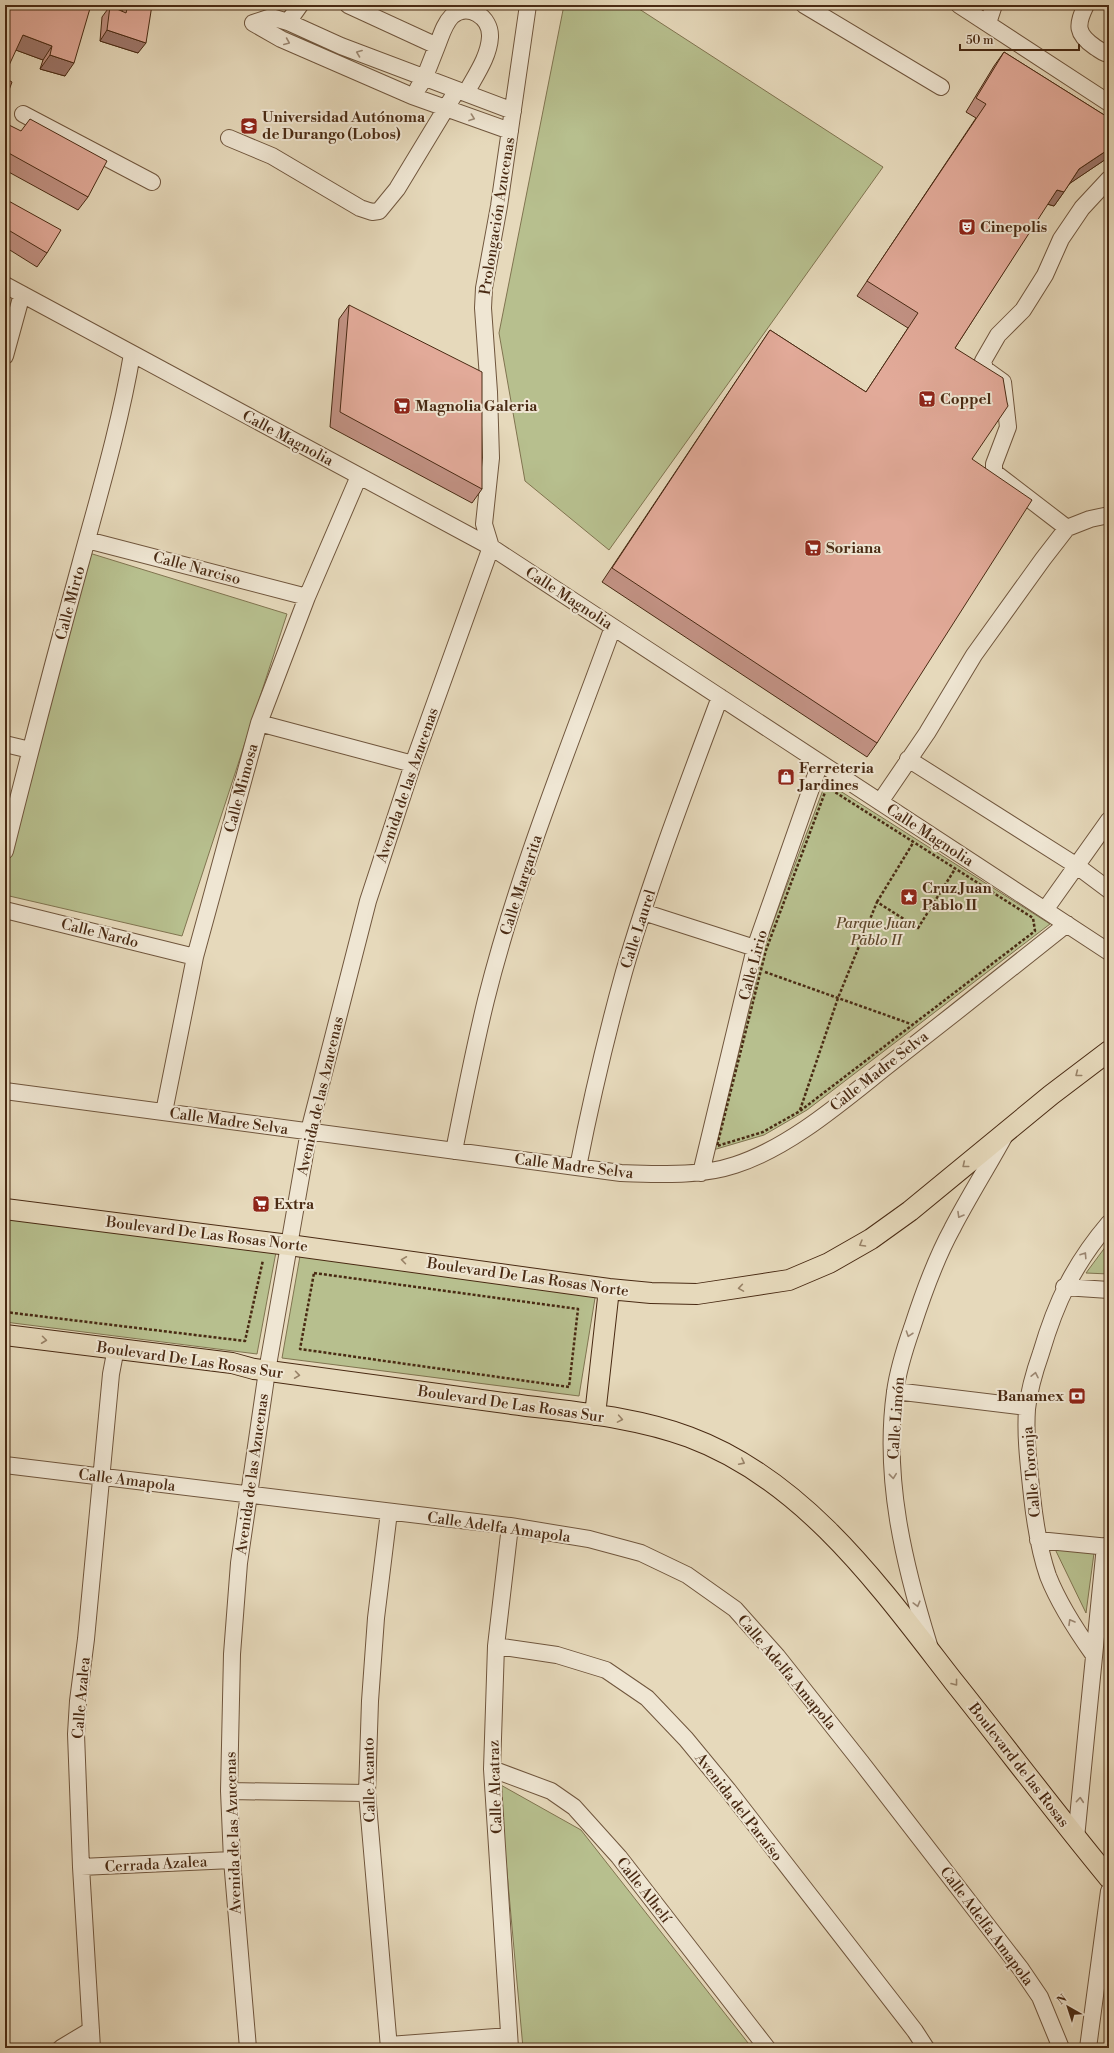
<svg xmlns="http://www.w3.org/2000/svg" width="1114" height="2053" viewBox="0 0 1114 2053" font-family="'Libre Bodoni',serif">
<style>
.green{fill:#b7bf8e;stroke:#807450}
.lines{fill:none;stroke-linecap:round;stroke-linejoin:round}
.minor-casing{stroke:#70563d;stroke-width:18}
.major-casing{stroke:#492a13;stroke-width:22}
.path{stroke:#492a13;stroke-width:2.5;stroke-dasharray:3 2;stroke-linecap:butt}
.minor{stroke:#efe6d3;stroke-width:16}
.major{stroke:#e6d9bb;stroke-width:20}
.wall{fill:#c29284;stroke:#492a13}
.shaded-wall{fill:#9e776b;stroke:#492a13}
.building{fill:#e2aa99;stroke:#492a13}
.oneway{stroke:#9c8873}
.oneway2{stroke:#988267}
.labels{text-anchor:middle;stroke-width:4;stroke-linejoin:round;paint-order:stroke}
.poi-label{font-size:15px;font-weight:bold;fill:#492a13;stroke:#efe6d3;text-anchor:start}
.street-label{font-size:15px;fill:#492a13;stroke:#efe6d3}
.park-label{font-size:15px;font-style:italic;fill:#5f482c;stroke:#efe6d3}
</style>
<rect width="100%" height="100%" fill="#e6d9bb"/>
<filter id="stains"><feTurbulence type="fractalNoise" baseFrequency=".005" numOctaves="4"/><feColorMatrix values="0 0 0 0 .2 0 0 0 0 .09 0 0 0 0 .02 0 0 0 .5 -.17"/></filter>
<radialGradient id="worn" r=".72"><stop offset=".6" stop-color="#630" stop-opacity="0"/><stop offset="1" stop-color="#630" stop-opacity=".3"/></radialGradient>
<path class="green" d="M564,5h69l250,162 -274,383 -84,-69 -26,-148z
M86,552l201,62 -105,322 -177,-41v-33z
M826,782l224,142 -243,186 -43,25 -51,15 50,-201z
M5,1218l271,34 -19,102 -252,-32z
M1109,1242v32l-23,-1z
M300,1256l296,36 -17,104 -297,-38z
M1054,1547l40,6 -8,60z
M499,1784l82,46 171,218h-229z"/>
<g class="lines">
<g class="minor-casing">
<path id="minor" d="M348,5l89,41 -13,33 -6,9
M804,5l137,82
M959,5l150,98
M1086,5c-10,20 -10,29 9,42 5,3 9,7 14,7
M288,22l12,-17
M253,23l28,16 131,57 98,35
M253,23l18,-6 17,5 53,24 172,65
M988,23l6,-18
M437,46c4,-10 7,-22 15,-30 16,-14 39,1 38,21 -1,20 -15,39 -24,56
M23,114l129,68
M229,138l43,18 88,52 12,4 7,-1 18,-22 60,-99
M5,285l486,262 618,405
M5,356l17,-62
M1067,528l-73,-56v-8l14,-37 -5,-45 -18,-13 -2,-8 15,-26 25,-25 22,-35 16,-36 21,-31 27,-29
M87,540l220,57
M491,547l-7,-23 7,-66 -2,-66 -6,-84 1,-20 15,-82 29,-201
M259,723l154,41
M5,744l25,6
M908,759l169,107 32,24
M880,802l47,-69 47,-78 69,-96 24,-31 23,-9 19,-4
M5,851c24,-96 49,-191 75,-286 19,-70 40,-140 52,-211
M5,910l190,47
M1045,910l64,-90
M643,912l112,36
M5,1091l616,82c38,1 78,4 114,-8 56,-18 109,-65 156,-102 59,-46 117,-92 176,-139
M164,1112l31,-155 64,-234 48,-126 52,-121
M454,1151c10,-51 20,-102 32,-151 32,-128 82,-250 127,-373
M578,1167c13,-66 28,-130 46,-195 27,-93 62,-184 96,-275
M701,1173l54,-225 65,-185
M1064,1287l45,3
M895,1391l132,16
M5,1465l505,61 79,13 52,14 46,22 48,34 42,47 84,106 160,207 19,28 21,51
M510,1526l-14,120 -4,123 18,279
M1038,1540l71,7
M929,1645c-25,-81 -46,-167 -34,-253 3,-22 10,-44 17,-64 11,-34 23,-68 40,-99 16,-31 35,-61 52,-92
M496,1646l61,9 49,15 41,28 39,41 42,51 187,241 11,17
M1093,1654c-17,-24 -34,-50 -45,-78 -9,-26 -13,-53 -16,-80 -3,-29 -7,-58 -5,-87 2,-19 8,-39 14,-56 15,-51 33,-89 68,-130
M492,1769l59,22 23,16 45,50 148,191
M229,1791l138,2
M1076,1838l29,-292
M81,1867l151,-7
M389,2045l120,-9
M61,2048l30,-18
M92,2048l-11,-181 -5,-133 2,-33 8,-62 25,-265 5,-26
M248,2048l-16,-188 -3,-69 3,-137 7,-91 28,-192 42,-240 59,-230 45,-137 78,-217
M389,2048l-22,-255 3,-92 6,-83 13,-106
M1088,2048l21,-157"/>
</g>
<g class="major-casing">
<path id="major" d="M5,1209l284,36 320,44 42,4 46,1 92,-14 40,-17 42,-24 39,-28 141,-116 58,-44
M5,1335l227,28 22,6c86,12 172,23 258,35 59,8 121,12 177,33 116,43 192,151 265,245 52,65 102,132 155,196
M595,1415l14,-126"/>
</g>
<path class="path" d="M827,787l206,131 2,13 -235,180 -37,21 -46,14 49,-196z
M877,902l36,-59
M765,972l146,52
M800,1110l38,-112 39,-96 41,26 37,-59
M314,1273l264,36 -9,78 -269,-38z
M5,1312l240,29 18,-81"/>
<use href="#minor" class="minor"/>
<use href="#major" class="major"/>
</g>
<path class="wall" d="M5,5l37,1 1,-1h48l-26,71 -25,-7 3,-9 -27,-10z
M124,5h28l-14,48 -38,-12 2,-24 8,-11 12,5z
M1004,52l105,66v39l-39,26 -16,23 -7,-2 -92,144 17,111 -95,284 -10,14 -265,-175 168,-252 96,62 42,-64 -51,-32 119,-178 -10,-6 28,-46z
M5,123l83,74 -10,13 -73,-40z
M5,199l42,54 -10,14 -32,-20z
M349,305l133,184 -10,14 -142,-76 9,-108z
M1109,852v7l-4,-2z"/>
<path class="shaded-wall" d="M107,30l39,13 -8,10 -38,-12z
M23,35l29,11 -9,14 -30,-11z
M50,55l24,8 -9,13 -25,-7z
M1109,149v8l-40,27 10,-15z
M1057,190l7,2 -10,14 -7,-2z"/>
<path class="building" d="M5,5h35l7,3 1,-3h43l-17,58 -24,-8 2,-9 -29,-11 -18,39z
M128,5h24l-6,38 -39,-13 3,-24 16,7z
M1004,52l105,66v31l-30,20 -15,23 -7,-2 -102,158 48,30 4,24 1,4 -36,53 60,41 -155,243 -265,-175 158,-238 96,62 52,-79 -51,-32 119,-177 -10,-6z
M5,78l7,4 -7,19z
M30,119l77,42 -19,36 -83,-46v-28l16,8z
M5,199l56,31 -14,23 -42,-25z
M349,305l133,67v117l-142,-77z"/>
<defs><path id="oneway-chevron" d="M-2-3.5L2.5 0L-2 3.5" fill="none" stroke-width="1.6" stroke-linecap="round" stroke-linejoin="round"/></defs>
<g class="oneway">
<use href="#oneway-chevron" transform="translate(287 42) rotate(23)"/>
<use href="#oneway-chevron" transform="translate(359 53) rotate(-159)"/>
<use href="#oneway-chevron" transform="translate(472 118) rotate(20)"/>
<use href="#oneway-chevron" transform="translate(960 1215) rotate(120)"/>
<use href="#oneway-chevron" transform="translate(1084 1255) rotate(-57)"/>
<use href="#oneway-chevron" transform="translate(909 1334) rotate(109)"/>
<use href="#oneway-chevron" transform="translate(1035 1375) rotate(-78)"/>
<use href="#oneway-chevron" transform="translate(893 1476) rotate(84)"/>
<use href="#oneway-chevron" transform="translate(917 1604) rotate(75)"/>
<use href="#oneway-chevron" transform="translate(1071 1622) rotate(-120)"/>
<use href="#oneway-chevron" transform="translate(1080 1800) rotate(-85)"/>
</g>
<g class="oneway2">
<use href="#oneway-chevron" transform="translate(1078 1074) rotate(142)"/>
<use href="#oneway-chevron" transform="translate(965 1165) rotate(141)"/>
<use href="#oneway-chevron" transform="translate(862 1244) rotate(150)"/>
<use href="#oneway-chevron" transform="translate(404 1260) rotate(-172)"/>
<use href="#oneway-chevron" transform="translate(741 1288) rotate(171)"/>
<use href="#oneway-chevron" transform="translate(44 1340) rotate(7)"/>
<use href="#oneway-chevron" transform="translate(297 1375) rotate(8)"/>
<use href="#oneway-chevron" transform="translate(620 1419) rotate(10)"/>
<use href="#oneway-chevron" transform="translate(742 1462) rotate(27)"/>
<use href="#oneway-chevron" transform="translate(955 1683) rotate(52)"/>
</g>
<defs>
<g id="university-square" transform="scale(0.9)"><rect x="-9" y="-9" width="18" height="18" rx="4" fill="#8f2418" stroke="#efe6d3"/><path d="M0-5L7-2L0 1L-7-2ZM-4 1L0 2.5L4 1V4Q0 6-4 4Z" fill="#fff"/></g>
<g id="theatre-square" transform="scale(0.9)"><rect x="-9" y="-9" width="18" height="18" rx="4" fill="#8f2418" stroke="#efe6d3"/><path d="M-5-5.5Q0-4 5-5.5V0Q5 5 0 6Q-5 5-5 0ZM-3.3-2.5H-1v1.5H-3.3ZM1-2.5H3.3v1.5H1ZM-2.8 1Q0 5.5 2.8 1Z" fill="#fff"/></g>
<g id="supermarket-square" transform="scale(0.9)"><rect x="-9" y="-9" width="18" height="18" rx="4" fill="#8f2418" stroke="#efe6d3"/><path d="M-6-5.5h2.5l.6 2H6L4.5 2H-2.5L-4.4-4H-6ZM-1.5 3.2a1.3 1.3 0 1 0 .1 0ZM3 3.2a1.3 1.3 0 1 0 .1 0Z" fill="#fff"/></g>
<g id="shop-square" transform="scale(0.9)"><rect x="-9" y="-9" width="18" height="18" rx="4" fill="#8f2418" stroke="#efe6d3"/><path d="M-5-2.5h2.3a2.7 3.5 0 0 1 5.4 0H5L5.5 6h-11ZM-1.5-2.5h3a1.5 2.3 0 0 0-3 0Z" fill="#fff"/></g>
<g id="sight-square" transform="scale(0.9)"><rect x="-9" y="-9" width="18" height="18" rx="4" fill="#8f2418" stroke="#efe6d3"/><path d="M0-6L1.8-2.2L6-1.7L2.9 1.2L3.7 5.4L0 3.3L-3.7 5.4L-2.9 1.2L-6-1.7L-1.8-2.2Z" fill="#fff"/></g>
<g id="bank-square" transform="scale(0.9)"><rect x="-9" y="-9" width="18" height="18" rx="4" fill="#8f2418" stroke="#efe6d3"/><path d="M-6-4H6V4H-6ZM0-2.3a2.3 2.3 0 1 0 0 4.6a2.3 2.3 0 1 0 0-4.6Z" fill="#fff"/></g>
</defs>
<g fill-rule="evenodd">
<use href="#university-square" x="249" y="126"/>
<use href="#theatre-square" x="967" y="227"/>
<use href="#supermarket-square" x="927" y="399"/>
<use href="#supermarket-square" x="402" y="406"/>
<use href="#supermarket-square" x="813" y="548"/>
<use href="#shop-square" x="786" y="777"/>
<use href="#sight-square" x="909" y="897"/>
<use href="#supermarket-square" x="261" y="1204"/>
<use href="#bank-square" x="1077" y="1396"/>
</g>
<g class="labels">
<g class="poi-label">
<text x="262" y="122">Universidad Autónoma<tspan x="262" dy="17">de Durango (Lobos)</tspan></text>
<text x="980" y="232">Cinepolis</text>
<text x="940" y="404">Coppel</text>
<text x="415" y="411">Magnolia Galeria</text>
<text x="826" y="553">Soriana</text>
<text x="799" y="773">Ferreteria<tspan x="799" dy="17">Jardines</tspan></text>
<text x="922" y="893">Cruz Juan<tspan x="922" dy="17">Pablo II</tspan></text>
<text x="274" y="1209">Extra</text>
<text x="1064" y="1401" text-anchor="end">Banamex</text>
</g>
<g class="street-label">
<text transform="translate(497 216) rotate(-81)" y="5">Prolongación Azucenas</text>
<text transform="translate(288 438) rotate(28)" y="5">Calle Magnolia</text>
<text transform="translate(197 568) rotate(15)" y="5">Calle Narciso</text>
<text transform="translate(569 598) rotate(33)" y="5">Calle Magnolia</text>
<text transform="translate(70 603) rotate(-75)" y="5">Calle Mirto</text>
<text transform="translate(407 785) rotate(-71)" y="5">Avenida de las Azucenas</text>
<text transform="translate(241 788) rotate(-75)" y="5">Calle Mimosa</text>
<text transform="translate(930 835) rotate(33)" y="5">Calle Magnolia</text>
<text transform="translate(521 885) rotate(-72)" y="5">Calle Margarita</text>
<text transform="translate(638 929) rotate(-72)" y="5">Calle Laurel</text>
<text transform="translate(100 933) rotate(14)" y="5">Calle Nardo</text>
<text transform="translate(753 965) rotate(-75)" y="5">Calle Lirio</text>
<text transform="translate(879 1071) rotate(-38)" y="5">Calle Madre Selva</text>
<text transform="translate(320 1096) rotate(-77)" y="5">Avenida de las Azucenas</text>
<text transform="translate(229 1121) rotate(8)" y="5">Calle Madre Selva</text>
<text transform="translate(574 1166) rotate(7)" y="5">Calle Madre Selva</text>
<text transform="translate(207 1234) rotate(7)" y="5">Boulevard De Las Rosas Norte</text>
<text transform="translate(528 1277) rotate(8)" y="5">Boulevard De Las Rosas Norte</text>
<text transform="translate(190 1360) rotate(8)" y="5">Boulevard De Las Rosas Sur</text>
<text transform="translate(511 1404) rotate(8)" y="5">Boulevard De Las Rosas Sur</text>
<text transform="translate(896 1418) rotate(-86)" y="5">Calle Limón</text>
<text transform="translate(1031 1472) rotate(-95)" y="5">Calle Toronja</text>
<text transform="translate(252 1474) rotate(-82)" y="5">Avenida de las Azucenas</text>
<text transform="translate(127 1480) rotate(7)" y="5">Calle Amapola</text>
<text transform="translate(499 1527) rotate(8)" y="5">Calle Adelfa Amapola</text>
<text transform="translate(787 1672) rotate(50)" y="5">Calle Adelfa Amapola</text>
<text transform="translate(81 1698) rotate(-85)" y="5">Calle Azalea</text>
<text transform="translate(1019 1765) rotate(52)" y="5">Boulevard de las Rosas</text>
<text transform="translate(369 1780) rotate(-91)" y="5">Calle Acanto</text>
<text transform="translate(495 1787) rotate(-92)" y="5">Calle Alcatraz</text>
<text transform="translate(739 1807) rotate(52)" y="5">Avenida del Paraíso</text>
<text transform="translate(233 1833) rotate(-92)" y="5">Avenida de las Azucenas</text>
<text transform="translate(156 1864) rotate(-3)" y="5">Cerrada Azalea</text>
<text transform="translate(644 1890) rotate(52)" y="5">Calle Alhelí</text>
<text transform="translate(987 1926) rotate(53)" y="5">Calle Adelfa Amapola</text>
</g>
<g class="park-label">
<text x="876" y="928">Parque Juan<tspan x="876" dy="17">Pablo II</tspan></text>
</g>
</g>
<rect width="1114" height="2053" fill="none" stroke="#e6d9bb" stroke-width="20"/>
<rect x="6" y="6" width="1102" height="2041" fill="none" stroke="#492a13" stroke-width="2"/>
<rect x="10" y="10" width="1094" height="2033" fill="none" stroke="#492a13"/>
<g transform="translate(1068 2007) rotate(321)" stroke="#efe6d3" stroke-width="3" paint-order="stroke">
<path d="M0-3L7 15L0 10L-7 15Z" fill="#492a13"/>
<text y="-6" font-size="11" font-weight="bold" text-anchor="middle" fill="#492a13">N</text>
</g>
<path d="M960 44v6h119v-6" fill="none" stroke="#492a13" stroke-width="2"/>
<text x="966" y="44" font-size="12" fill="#492a13" stroke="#efe6d3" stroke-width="3" paint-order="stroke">50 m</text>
<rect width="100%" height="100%" filter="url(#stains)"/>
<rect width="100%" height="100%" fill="url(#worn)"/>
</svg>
